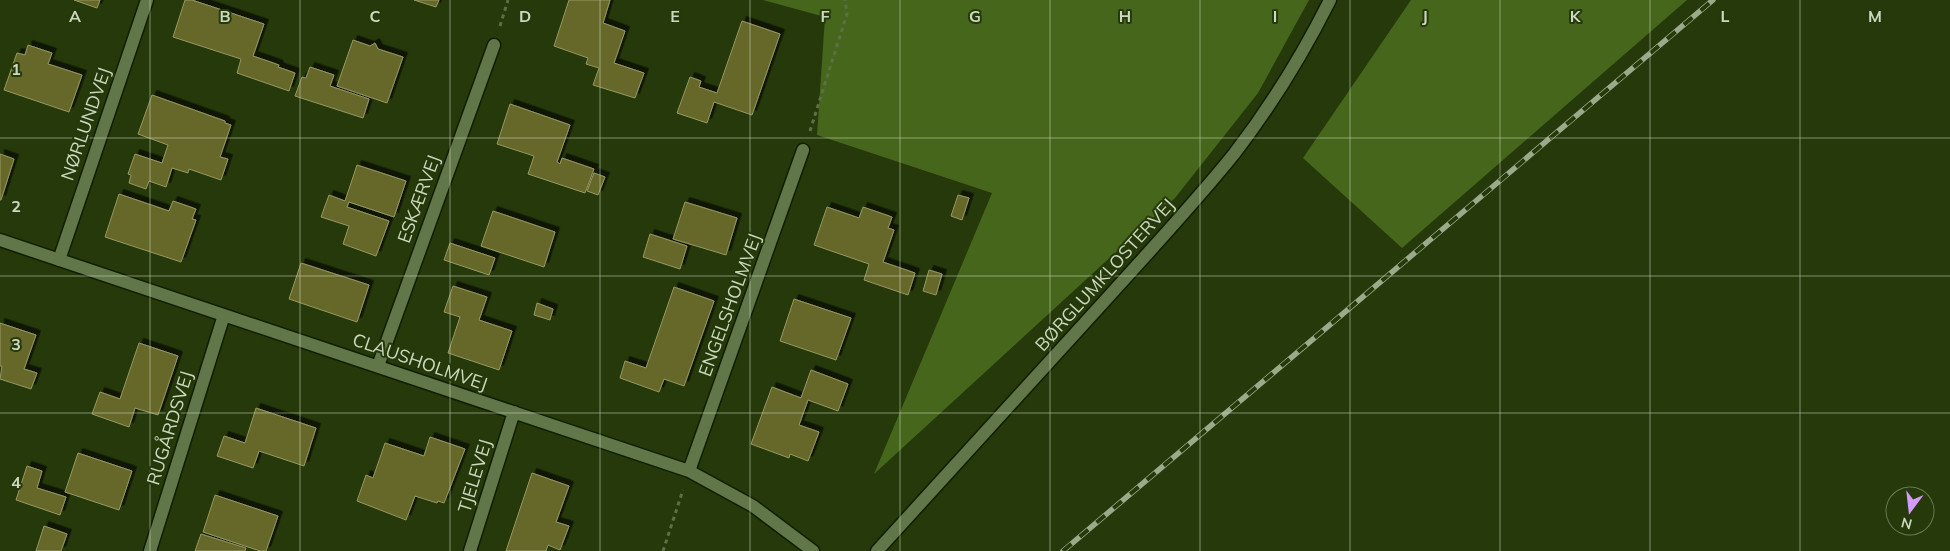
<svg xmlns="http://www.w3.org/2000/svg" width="1950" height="551" viewBox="0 0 1950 551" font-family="Mulish,sans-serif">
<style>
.green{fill:#46661c}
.building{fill:#666729;stroke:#969862;filter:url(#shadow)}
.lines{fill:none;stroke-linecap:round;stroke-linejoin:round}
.minor-casing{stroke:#101e00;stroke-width:15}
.path{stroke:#5d6f47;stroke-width:3;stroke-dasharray:4 4;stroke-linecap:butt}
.minor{stroke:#617749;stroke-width:12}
.rail-casing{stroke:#9baa8a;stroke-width:5.5}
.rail{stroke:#25390a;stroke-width:4;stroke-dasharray:11;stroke-linecap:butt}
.grid{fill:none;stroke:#ccd9c0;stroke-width:1;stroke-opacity:0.55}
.labels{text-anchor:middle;stroke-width:4;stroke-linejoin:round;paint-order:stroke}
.street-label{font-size:18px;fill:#ccd9c0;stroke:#25390a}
.grid-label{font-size:16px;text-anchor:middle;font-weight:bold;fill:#ccd9c0;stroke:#25390a;stroke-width:4;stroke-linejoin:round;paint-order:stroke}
</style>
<defs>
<filter id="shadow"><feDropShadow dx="4.5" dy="-4.5" stdDeviation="0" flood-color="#0009"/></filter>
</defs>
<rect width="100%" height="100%" fill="#25390a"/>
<path class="green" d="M763,0h546l-51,93 -83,105 -301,276 118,-281 -175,-58 8,-118z
M1411,0h276l-285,248 -99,-90z"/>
<path class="building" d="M74,0h26l-3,8z
M185,0h7l72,24 -11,32 26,9 -1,2 17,6 -6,18 -52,-18 4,-14 -68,-22z
M414,0h25l-3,7z
M569,0h41l-7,23 22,8 -11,32 30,10 -9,25 -42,-13 6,-17 -13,-4 2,-6 -34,-12z
M742,21l38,13 -28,81 -38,-13 -7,21 -30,-10 13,-36 11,4 -2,6 18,6z
M353,40l17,6 5,-3 3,6 25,8 -16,46 -50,-17z
M28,45l24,8 -4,11 34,11 -13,37 -65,-22 13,-37 8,2z
M310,67l24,8 -4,11 39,13 -6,19 -68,-22 7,-19 4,1z
M152,95l73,26v2l6,2 -11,32 8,2 -7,21 -32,-11 -1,4 -16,-5 -6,19 -17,-6 -3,8 -17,-6 2,-8 -3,-1 7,-20 27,9 6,-18 -30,-11z
M510,104l60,21 -13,37 3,2 2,-6 32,11 -9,24 -57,-19 6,-18 -37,-12z
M0,154l14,5 -13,41h-1z
M357,165l49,16 -12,36 -45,-15 -2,5 42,14 -13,35 -33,-12 6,-18 -28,-9 8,-22 16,6z
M594,173l11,4 -7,18 -11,-4z
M119,194l50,17 4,-10 23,8 -4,10 4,1 -15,42 -76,-25z
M958,195l11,3 -7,22 -11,-4z
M685,202l52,16 -11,37 -53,-16z
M827,207l32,11 4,-11 29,10 -4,11 6,2 -11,32 32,11 -7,22 -44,-15 5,-16 -55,-19z
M493,211l62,21 -11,35 -63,-21z
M650,234l37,12 -7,23 -37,-12z
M450,243l45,15 -6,17 -45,-15z
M301,263l68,22 -12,37 -68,-23z
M929,270l13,4 -6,21 -13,-4z
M453,286l34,11 -8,23 33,11 -13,39 -51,-17 12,-36 -16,-5z
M674,287l40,14 -30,85 -20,-7 -5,13 -39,-14 5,-17 21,7z
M794,299l57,19 -15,42 -56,-19z
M537,303l16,6 -3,11 -16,-5z
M0,323l36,12 -12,34 13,4 -6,16 -31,-10 2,-13h-2z
M139,343l39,13 -20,59 -23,-7 -6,19 -37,-13 8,-22 20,7z
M811,370l37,14 -10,27 -30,-11 -9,25 20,7 -11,29 -18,-7 -1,4 -38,-14 21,-57 29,11z
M256,408l60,20 -12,38 -45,-15 -6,17 -36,-12 7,-20 21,7z
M430,437l35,12 -21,54 -6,-2 -1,2 -22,-7 -9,24 -49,-19 9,-26 7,3 12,-35 39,13z
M78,453l54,18 -13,39 -54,-18z
M27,466l15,5 -5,17 29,9 -6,18 -44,-15z
M532,473l37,13 -13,36 13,4 -9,24 -12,-5 -2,6h-40z
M215,495l63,21 -12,35h-6l-57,-19z
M44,526l23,8 -6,17h-25z
M201,534l45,14 -1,3h-50z"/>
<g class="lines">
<g class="minor-casing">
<path id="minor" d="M0,240l689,231 64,35 60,45
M59,260l88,-260
M378,366l116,-321
M689,471l114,-321
M150,551l74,-236
M470,551l44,-139
M877,551c75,-82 150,-164 224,-246 45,-50 91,-99 133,-151 37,-48 69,-100 96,-154"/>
</g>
<path class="path" d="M500,26l8,-26
M810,131l37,-117 -2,-14
M663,551l20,-61"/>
<use href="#minor" class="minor"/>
<g class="rail-casing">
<path id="rail" d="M1063,551l650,-551"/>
</g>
<use href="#rail" class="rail"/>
</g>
<path class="grid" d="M150,0v551M300,0v551M450,0v551M600,0v551M750,0v551M900,0v551M1050,0v551M1200,0v551M1350,0v551M1500,0v551M1650,0v551M1800,0v551M0,138h1950M0,276h1950M0,413h1950"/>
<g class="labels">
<g class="street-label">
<text transform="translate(86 124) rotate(-71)" y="6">NØRLUNDVEJ</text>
<text transform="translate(419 199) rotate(-70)" y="6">ESKÆRVEJ</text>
<text transform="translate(1105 275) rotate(-48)" y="6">BØRGLUMKLOSTERVEJ</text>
<text transform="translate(730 305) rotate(-70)" y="6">ENGELSHOLMVEJ</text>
<text transform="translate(420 362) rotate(19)" y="6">CLAUSHOLMVEJ</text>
<text transform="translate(170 428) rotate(-73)" y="6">RUGÅRDSVEJ</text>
<text transform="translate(475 476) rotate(-73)" y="6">TJELEVEJ</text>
</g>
</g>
<g class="grid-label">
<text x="75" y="22">A</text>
<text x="225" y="22">B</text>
<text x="375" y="22">C</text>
<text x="525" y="22">D</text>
<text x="675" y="22">E</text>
<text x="825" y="22">F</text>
<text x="975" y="22">G</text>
<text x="1125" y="22">H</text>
<text x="1275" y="22">I</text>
<text x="1425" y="22">J</text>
<text x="1575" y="22">K</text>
<text x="1725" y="22">L</text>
<text x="1875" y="22">M</text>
<text x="16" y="75">1</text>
<text x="16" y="212">2</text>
<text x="16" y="350">3</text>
<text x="16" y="488">4</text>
</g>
<g transform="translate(1910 511) rotate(195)"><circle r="24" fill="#25390a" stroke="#687953"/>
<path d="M0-4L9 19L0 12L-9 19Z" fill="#d39cfc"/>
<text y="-8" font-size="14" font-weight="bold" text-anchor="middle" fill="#ccd9c0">N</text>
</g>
</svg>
